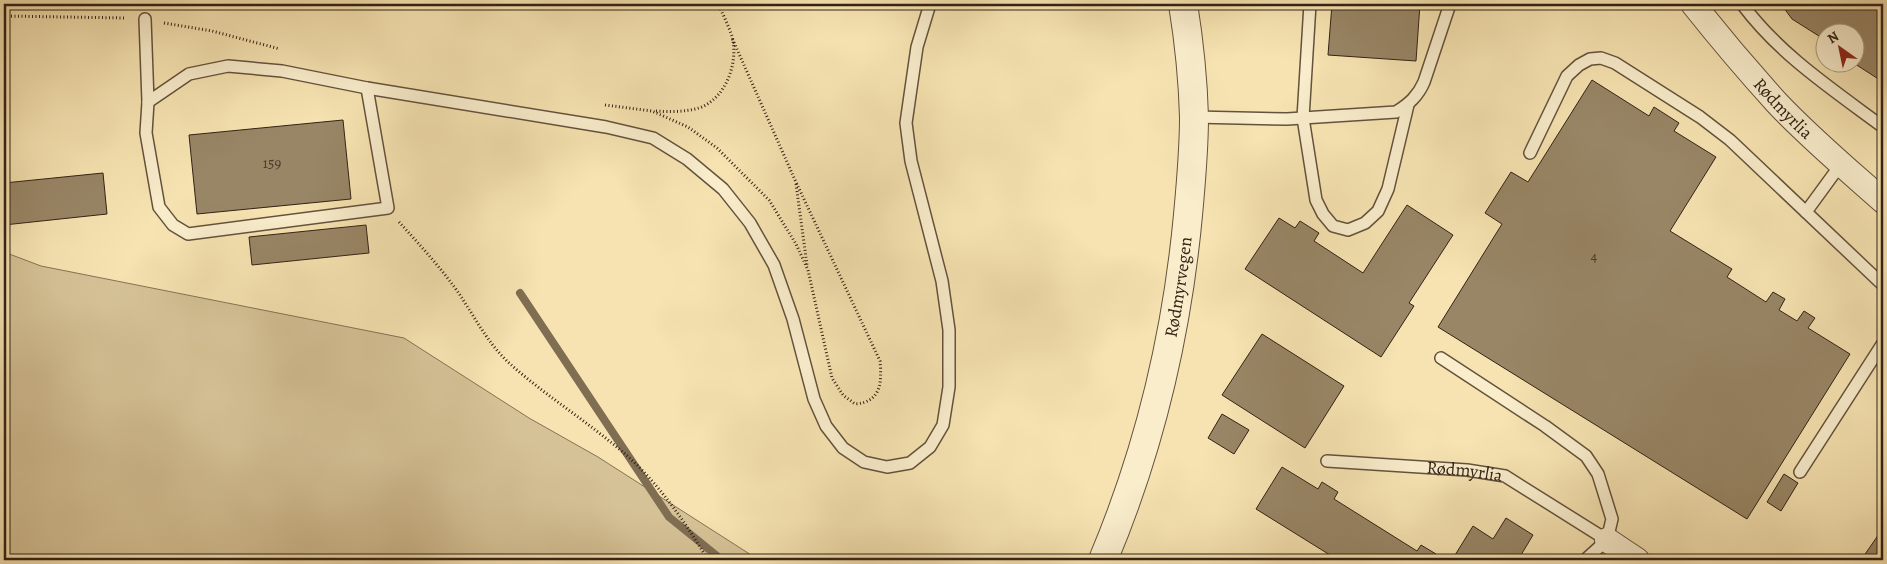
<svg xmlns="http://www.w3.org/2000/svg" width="1887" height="564" viewBox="0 0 1887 564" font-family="Alegreya,serif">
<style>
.green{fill:#d5c296;stroke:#847256}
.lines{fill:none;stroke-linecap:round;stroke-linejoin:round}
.stream{stroke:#806e53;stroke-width:8}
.building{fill:#988666;stroke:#332215}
.service-casing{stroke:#64523c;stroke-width:14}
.minor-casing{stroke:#64523c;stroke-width:26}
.tertiary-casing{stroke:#64523c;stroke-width:30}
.path{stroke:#332215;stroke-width:3;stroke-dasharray:1 2.5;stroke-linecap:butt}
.service{stroke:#f9edcc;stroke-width:11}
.minor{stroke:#f9edcc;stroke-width:24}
.tertiary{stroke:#f9edcc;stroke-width:28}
.labels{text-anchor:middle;stroke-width:4.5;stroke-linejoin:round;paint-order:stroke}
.number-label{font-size:15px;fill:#4c3b29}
.street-label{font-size:18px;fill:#332215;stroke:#f9edcc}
</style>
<rect width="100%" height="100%" fill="#f6e3b1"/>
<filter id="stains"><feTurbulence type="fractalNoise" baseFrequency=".004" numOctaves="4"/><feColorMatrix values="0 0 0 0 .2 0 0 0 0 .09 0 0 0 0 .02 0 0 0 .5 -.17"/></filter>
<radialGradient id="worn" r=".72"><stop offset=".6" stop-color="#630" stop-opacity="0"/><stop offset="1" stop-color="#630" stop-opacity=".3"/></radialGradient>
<path class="green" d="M4,252l37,14 363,72 125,80 69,39 161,103h-755z"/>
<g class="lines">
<path class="stream" d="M520,293l149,224 53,43"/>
</g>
<path class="building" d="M1332,4h88l-4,57 -88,-6z
M1781,4h102v78l-31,-20h2v-30h-30v13l-4,-3 2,-4 -30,-19z
M1592,80l57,36 5,-9 25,16 -5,8 42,26 -46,74 62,38 -5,8 39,25 7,-10 12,7 -6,11 18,11 7,-10 11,7 -7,10 42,26 -103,165 -309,-192 64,-103 -17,-11 26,-41 17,10z
M343,120l8,79 -154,15 -8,-79z
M103,173l4,41 -103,11v-42z
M1407,205l46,30 -44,68 5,3 -33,51 -136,-88 34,-51 16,10 5,-7 19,12 -5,8 49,32z
M366,225l3,28 -117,12 -3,-28z
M1262,334l82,52 -39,62 -83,-53z
M1222,414l27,16 -15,24 -26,-16z
M1282,467l36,22 4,-7 16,10 -4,7 83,52 4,-6 15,9 -4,6h-94l-82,-51z
M1784,474l14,9 -17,28 -14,-9z
M1506,518l27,17 -15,25h-66l21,-34 20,13z
M1879,534l4,3v23h-22z"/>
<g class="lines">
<g class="service-casing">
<g id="service">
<path d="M1310,4l-7,114 13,82 7,14 10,12 15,4 17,-7 13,-12 10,-22 20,-84"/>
<path d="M1742,4c38,51 90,85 141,123"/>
<path d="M145,19l3,83 41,-28 39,-8 54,5 85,17 239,39 47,11 34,21 36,30 27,34 24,42 19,54 21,80 12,27 17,22 21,14 23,5 23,-4 20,-16 13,-22 6,-38v-57l-7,-49 -31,-120 -5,-38 11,-76 13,-43"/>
<path d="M148,102l-2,31 13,74 14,18 15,9 200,-26 -21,-120"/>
<path d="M1194,117l93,2 109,-7c13,-8 22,-16 28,-30l26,-78"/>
<path d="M1530,153l37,-77 12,-11 11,-6 11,-1 14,5 85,54 30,23 153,145"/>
<path d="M1806,212l35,-48"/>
<path d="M1441,358l104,68 41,30 12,18 14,45 -5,21 -22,20"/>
<path id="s1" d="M1327,461l140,9 38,6 102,64"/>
<path d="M1800,472l83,-129"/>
</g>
</g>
<g class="minor-casing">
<g id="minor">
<path id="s2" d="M1693,4c27,34 55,67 84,99 33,35 70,66 106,98"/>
<path d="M1607,540l30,20"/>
</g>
</g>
<g class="tertiary-casing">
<g id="tertiary">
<path id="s3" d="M1103,560c46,-109 74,-227 85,-345 3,-32 6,-65 6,-98 -1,-38 -5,-76 -11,-113"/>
</g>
</g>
<path class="path" d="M4,16l122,2
M164,23l48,8 68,18
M605,105l47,6 36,16 29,21 52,52 27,44 12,26 24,108 11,17 12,9c26,-2 27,-21 25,-43l-85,-181 -63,-142
M656,111c14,1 29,1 43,-3 27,-9 40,-46 33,-72 -4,-11 -9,-22 -14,-32
M796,184l11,81
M399,222c21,23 43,47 61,73 15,23 28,48 48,67 33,30 71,54 105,82 40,31 69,73 95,116"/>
<use href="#service" class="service"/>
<use href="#minor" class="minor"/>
<use href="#tertiary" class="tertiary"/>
</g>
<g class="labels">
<g class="number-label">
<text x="272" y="168">159</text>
<text x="1594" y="261">4</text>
</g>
<g class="street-label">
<text dy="6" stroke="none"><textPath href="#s2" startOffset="138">Rødmyrlia</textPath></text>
<text dy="6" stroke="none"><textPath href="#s3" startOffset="284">Rødmyrvegen</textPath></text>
<text dy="6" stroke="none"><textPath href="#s1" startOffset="138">Rødmyrlia</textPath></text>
</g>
</g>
<rect width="1887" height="564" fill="none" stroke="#f6e3b1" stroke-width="20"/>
<rect x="5" y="5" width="1877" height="554" fill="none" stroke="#332215" stroke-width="2.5"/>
<rect x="10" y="10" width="1867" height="544" fill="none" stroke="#332215"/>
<g transform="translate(1840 48) rotate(327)"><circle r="24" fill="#f9edcc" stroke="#aa9c83"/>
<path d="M0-4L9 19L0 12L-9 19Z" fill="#8f2418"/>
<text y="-8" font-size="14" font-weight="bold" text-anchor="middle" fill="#332215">N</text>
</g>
<rect width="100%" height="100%" filter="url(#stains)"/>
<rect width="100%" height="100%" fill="url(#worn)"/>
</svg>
